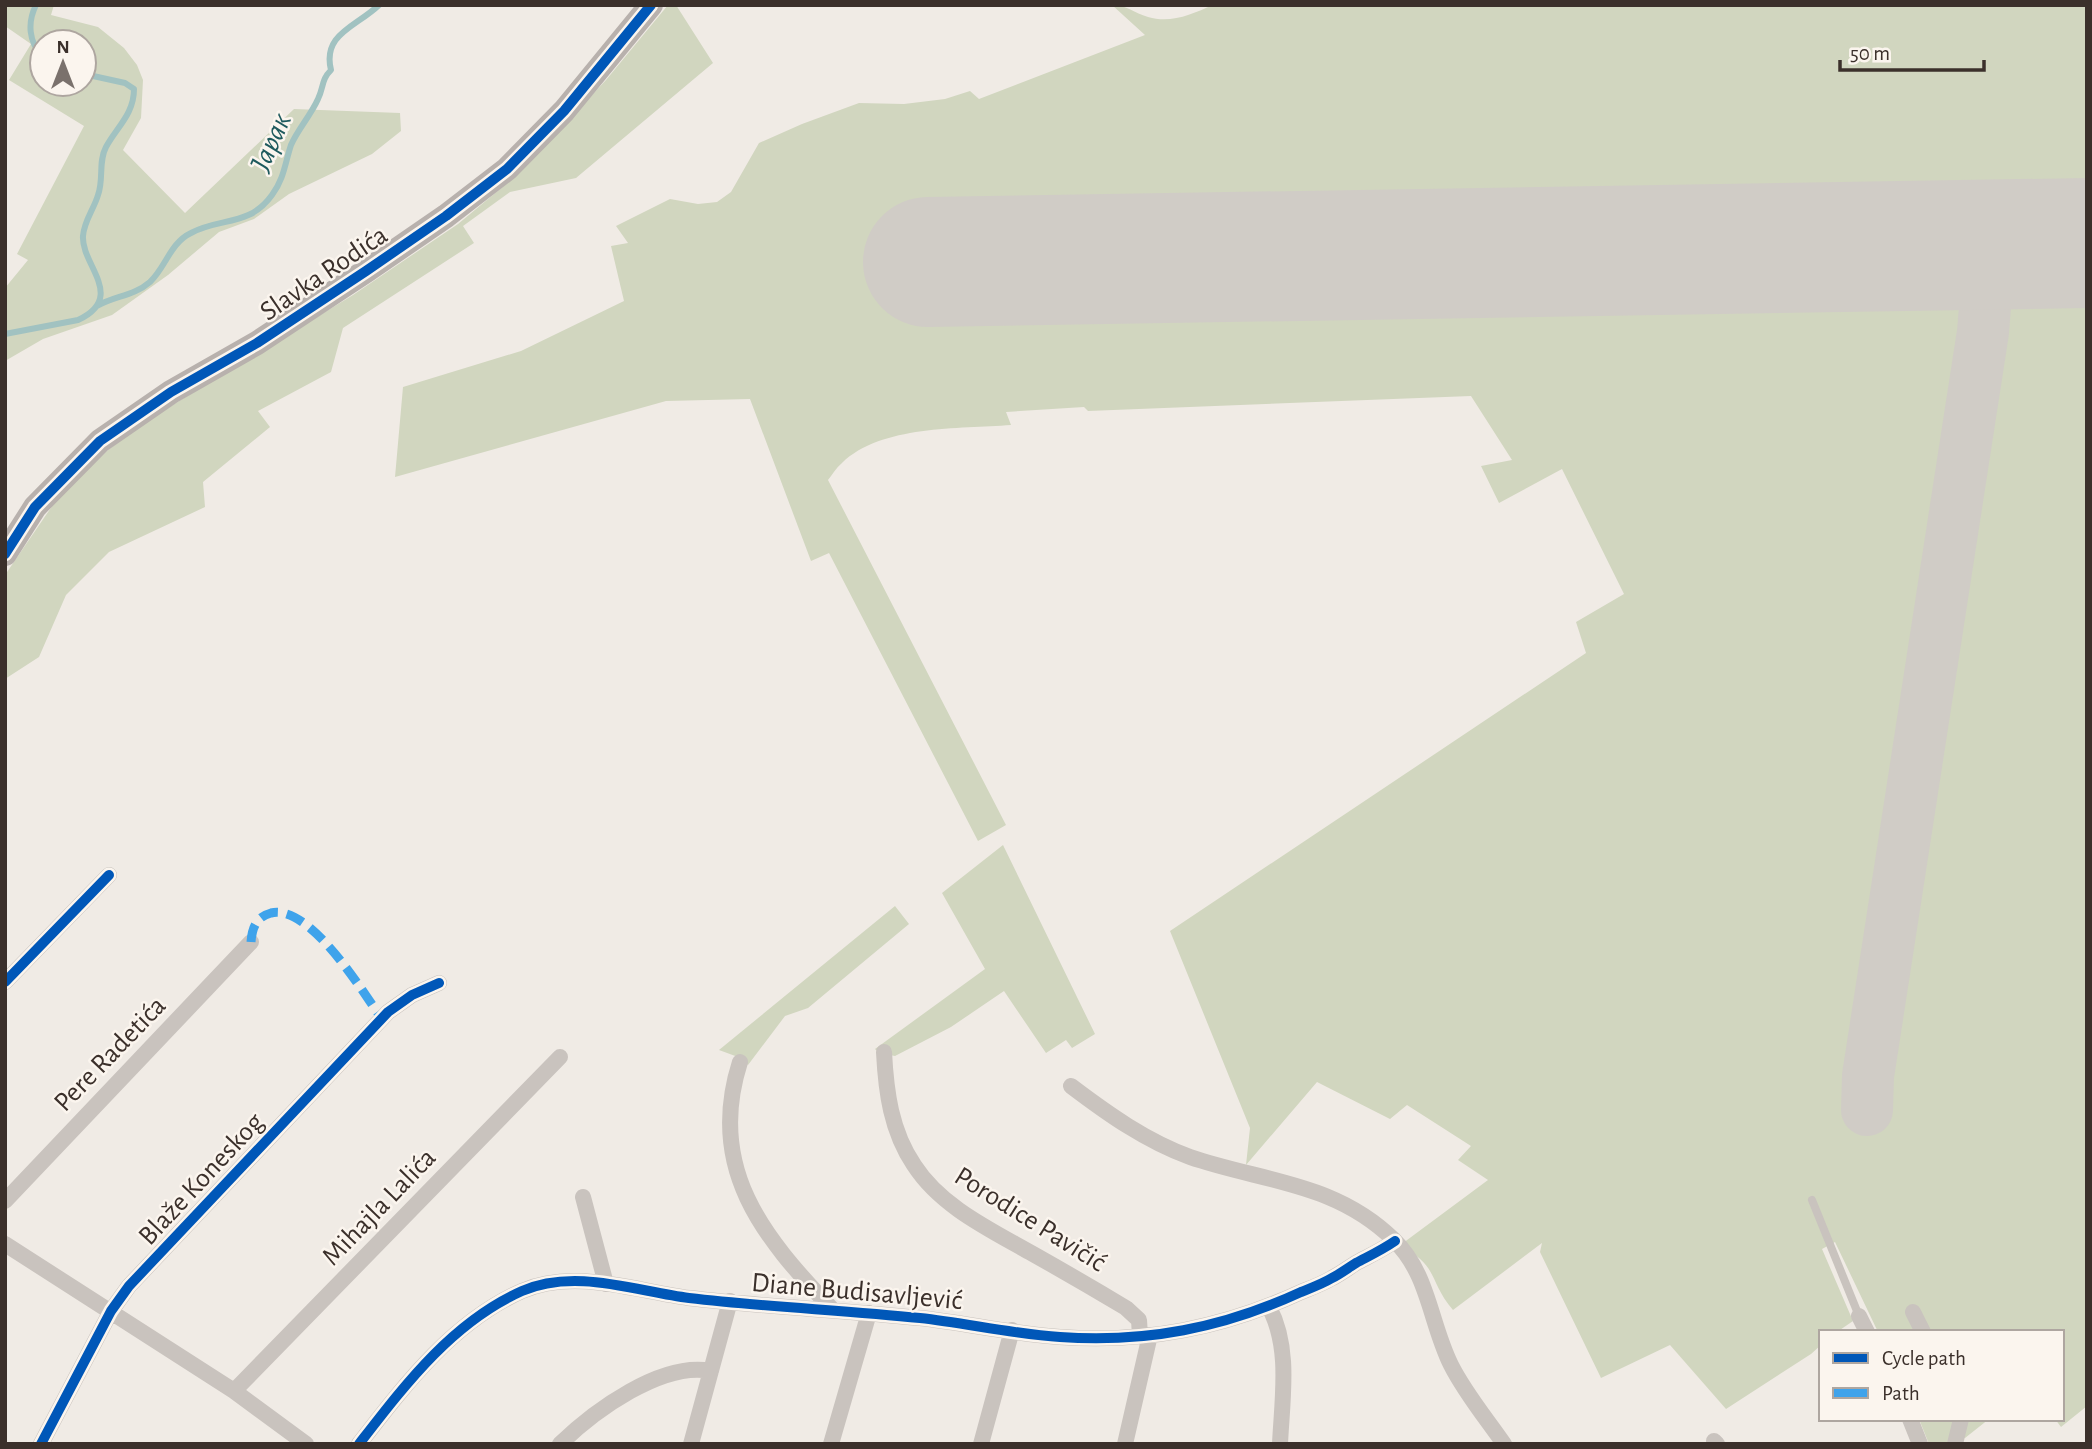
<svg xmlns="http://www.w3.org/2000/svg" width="2092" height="1449" viewBox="0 0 2092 1449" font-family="'Alegreya Sans',sans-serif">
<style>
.green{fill:#d1d6bf;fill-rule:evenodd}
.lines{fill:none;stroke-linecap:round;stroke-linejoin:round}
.stream{stroke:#a1c2c1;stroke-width:6}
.taxiway{stroke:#d0ccc6;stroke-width:52}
.runway{stroke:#d0ccc6;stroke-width:130}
.lane{stroke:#c9c3be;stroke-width:8}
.street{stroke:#c9c3be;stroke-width:16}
.primary{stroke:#b8b1ad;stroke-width:24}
.quiet{stroke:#3fa3eb;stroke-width:9;stroke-dasharray:18 9;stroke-linecap:butt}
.cycleway-casing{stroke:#fbf5ee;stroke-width:15}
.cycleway{stroke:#0057b8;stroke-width:10}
.labels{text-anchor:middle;stroke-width:5;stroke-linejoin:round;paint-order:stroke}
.street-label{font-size:28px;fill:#3b302b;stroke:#fbf5ee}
.water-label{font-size:30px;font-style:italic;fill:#1f5a5e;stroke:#fbf5ee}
</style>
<rect width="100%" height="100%" fill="#f0ebe5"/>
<path class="green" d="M5,5h49l-3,10 47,12 26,21 13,17 6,15 -2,38 -18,32 62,63 109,-104 106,4 1,18 -29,23 -83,40 -35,25 -35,13 -51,43 -56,40 -69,24 -38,22v-73l23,-28 -11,-6 67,-128 -75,-46 22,-36 -26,-18zM84,42v42h-42v-42z
M668,5h8l37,58 -137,115 -66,14 -47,34 11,17 -131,85 -12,44 -73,39 12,16 -67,55 2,25 -96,45 -43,43 -27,62 -34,22v-104l54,-79 49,-46 40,-30 205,-125 105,-71 59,-49 89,-95z
M1112,5c15,0 22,8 36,12 23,7 44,-3 65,-12h874v1401l-26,21 -6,-8h7v-87h-184l-43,-90 -13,7 31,72 -16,11h-16v13l-10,9 -85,55 -56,-64 -69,33 -61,-126 2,-9 -89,67c-25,-29 -14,-46 -54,-64l89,-66 -30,-20 13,-14 -64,-41 -17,14 -73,-37 -71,83 4,-37 -80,-197 416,-278 -10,-31 48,-28 -62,-125 -63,34 -18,-37 31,-6 -41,-64 -383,15 -4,-4 -78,5 5,13c-52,4 -130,0 -169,38 -6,5 -10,12 -14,17l178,345 -28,16 -149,-288 -18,8 -61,-162 -84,2 -271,76 8,-90 118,-36 103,-50 -13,-55 17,-3 -12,-17 54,-27 28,5 19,-2 14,-10 28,-49 43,-19 57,-21 45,1 41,-5 25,-8 9,8 166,-64z
M1003,845l92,189 -23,14 -6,-8 -20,13 -42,-62 -53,36 -56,29 -16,-3 -4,-4 110,-80 -43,-76z
M895,906l14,18 -101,84 -23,8 -37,49 -10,-8 -19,-7z
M1919,1419h70l-24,19 -13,-3 -4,9h-19z"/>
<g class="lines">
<path class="stream" d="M36,5c-9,18 -7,37 6,51
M97,306c17,-10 37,-10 53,-24 16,-15 20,-39 41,-49 30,-16 58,-6 81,-38 12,-16 13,-32 19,-50 7,-16 20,-30 27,-46 6,-12 3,-19 13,-29 -9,-36 25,-43 48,-65
M5,334l73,-14c49,-23 3,-55 5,-84 1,-15 11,-27 15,-41 6,-16 0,-33 8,-48 11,-20 28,-33 28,-58l-9,-6 -41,-9"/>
<path class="taxiway" d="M1867,1110l1,-34 115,-744 7,-88"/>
<path class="runway" d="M928,262l1159,-19"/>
<path class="lane" d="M1812,1200l47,116"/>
<path class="street" d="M5,982l104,-107
M884,1052c2,40 7,79 30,113 27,42 77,65 119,89 32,18 63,36 93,54l13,12 1,16
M740,1062c-34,106 23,175 92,247
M1071,1086c37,28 75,55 119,71 73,25 145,25 204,83 35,34 36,83 57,125 14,28 35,53 53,79
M583,1197l23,87
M5,1201l246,-259
M5,1244l229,147 72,53
M1269,1307c22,41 13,92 11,137
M1913,1312l10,20
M1859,1316l8,16
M234,1391l326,-334
M1910,1419l10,25
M1714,1441l3,3
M41,1444l70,-133 18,-25 259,-274 24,-17 27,-12
M359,1444c45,-58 93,-122 163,-153 53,-23 113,0 167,7 77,9 154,12 231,20 46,5 93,16 140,19 86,6 163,-9 241,-45 10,-4 21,-8 31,-14 8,-4 16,-10 24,-15 13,-7 26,-13 39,-22
M560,1444c34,-33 102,-83 151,-73
M691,1444l39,-143
M831,1444l38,-131
M981,1444l31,-114
M1125,1444l25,-109
M1955,1444l6,-25"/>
<path class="primary" d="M5,554l30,-47 65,-66 71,-49 86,-49 109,-72 80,-55 61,-47 57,-58 87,-106"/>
<path class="quiet" d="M251,942c1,-14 5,-25 20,-29 39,-9 91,78 111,106"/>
<g class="cycleway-casing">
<path id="cycleway" d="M5,554l30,-47 65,-66 71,-49 86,-49 109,-72 80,-55 61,-47 57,-58 87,-106
M5,982l104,-107
M41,1444l70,-133 18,-25 259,-274 24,-17 27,-12
M359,1444c45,-58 93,-122 163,-153 53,-23 113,0 167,7 77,9 154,12 231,20 46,5 93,16 140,19 86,6 163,-9 241,-45 10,-4 21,-8 31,-14 8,-4 16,-10 24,-15 13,-7 26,-13 39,-22"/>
</g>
<use href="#cycleway" class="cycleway"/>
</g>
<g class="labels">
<g class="street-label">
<text transform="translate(323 272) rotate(-34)" y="10">Slavka Rodića</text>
<text transform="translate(109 1053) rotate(-46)" y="10">Pere Radetića</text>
<text transform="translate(200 1178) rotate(-47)" y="10">Blaže Koneskog</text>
<text transform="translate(378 1206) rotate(-46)" y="10">Mihajla Lalića</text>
<text transform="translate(1031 1218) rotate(32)" y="10">Porodice Pavičić</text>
<text transform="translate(857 1290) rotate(5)" y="10">Diane Budisavljević</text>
</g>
<g class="water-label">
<text transform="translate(270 142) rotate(-66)" y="10">Јарак</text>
</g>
</g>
<rect width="2092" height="1449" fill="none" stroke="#3b302b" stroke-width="14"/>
<rect x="1819" y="1330" width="245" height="91" fill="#fbf5ee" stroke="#aea6a0" stroke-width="2"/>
<rect x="1833" y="1353" width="35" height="10" fill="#0057b8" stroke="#aea6a0" stroke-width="2"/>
<text x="1882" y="1365" font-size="21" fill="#3b302b">Cycle path</text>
<rect x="1833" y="1388" width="35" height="10" fill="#3fa3eb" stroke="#aea6a0" stroke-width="2"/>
<text x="1882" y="1400" font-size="21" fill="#3b302b">Path</text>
<g transform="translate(63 63)"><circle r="33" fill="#fbf5ee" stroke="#aea6a0" stroke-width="2"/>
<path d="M0-5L12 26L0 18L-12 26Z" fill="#7a716c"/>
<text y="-10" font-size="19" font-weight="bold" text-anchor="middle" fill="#3b302b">N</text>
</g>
<path d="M1840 60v10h144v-10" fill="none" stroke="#3b302b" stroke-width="3.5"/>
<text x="1850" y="60" font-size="21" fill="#3b302b" stroke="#fbf5ee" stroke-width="5" paint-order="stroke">50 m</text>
</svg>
